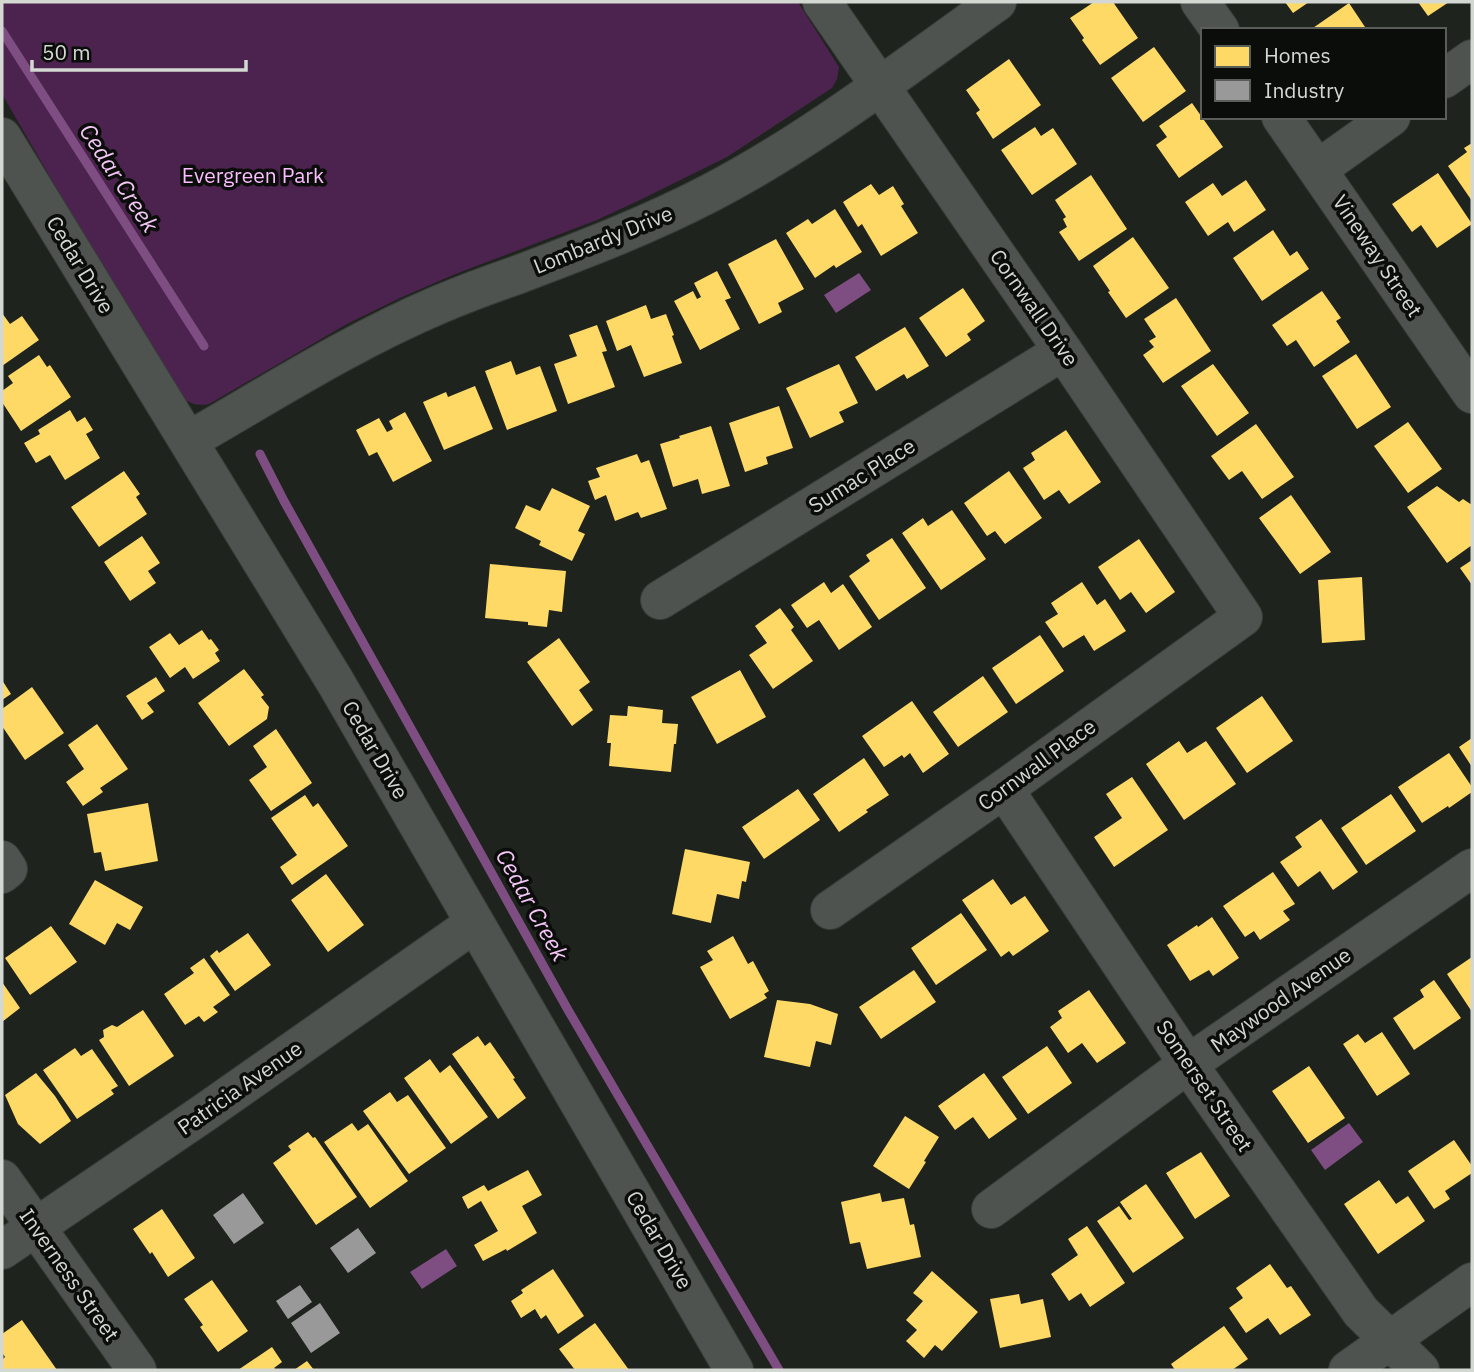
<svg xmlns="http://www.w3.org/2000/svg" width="1474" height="1372" viewBox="0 0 1474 1372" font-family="'IBM Plex Sans',sans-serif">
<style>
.green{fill:#4c234f}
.water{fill:#7e4d81}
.homes{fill:#ffd966}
.industry{fill:#999}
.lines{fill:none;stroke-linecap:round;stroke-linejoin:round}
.stream{stroke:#7e4d81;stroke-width:9}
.minor-casing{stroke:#393d38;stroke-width:40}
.minor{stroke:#4f534f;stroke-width:38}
.labels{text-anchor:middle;stroke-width:7;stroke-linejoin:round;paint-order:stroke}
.park-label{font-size:21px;fill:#fbbdff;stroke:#0a0d09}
.street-label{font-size:21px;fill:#d3d8d2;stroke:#0a0d09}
.water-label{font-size:23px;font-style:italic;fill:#f5c6f8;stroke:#0a0d09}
</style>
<rect width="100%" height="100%" fill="#1e231e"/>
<path class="green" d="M2,2h796l41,65 -2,12 -5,9 -105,69 -87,43 -43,20 -144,55 -53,23 -53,26 -138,80c-19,4 -28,-7 -39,-20l-168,-290z"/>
<path class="water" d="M859,273l12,17 -35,23 -12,-18z
M1349,1123l14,19 -38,28 -14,-20z
M446,1249l11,17 -35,23 -12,-17z"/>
<path class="homes" d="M1094,2h19l25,36 -38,27 -18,-25 2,-2 -14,-20z
M1285,2h24l-16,11z
M1418,2h31l-21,14z
M1349,3l18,27h-57z
M1154,47l32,44 -43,31 -32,-44z
M1009,59l32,46 -48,34 -17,-26 4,-3 -14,-20z
M1192,103l31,44 -44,31 -23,-33 11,-8 -8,-11z
M1035,127l6,9 12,-8 24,36 -45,31 -31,-45z
M1472,143v58l-24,-35 19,-14 -3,-4z
M1438,173l34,51 -35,24 -16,-23 -9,7 -20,-28z
M1091,175l36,54 -48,32 -20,-29 8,-5 -4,-8 3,-2 -11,-17z
M1246,180l20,30 -32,22 -6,-10 -20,14 -23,-34 28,-19 9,13z
M871,184l8,11 14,-9 11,18 -3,2 17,27 -37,23 -19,-32 -4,3 -15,-25z
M835,209l27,43 -26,16 -2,-3 -19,13 -29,-45 22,-14 4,5z
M1273,230l17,26 7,-5 12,18 -47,32 -29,-43z
M1133,237l36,51 -43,30 -18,-26 2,-1 -17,-25z
M776,239l28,50 -26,14 4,9 -23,12 -31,-60z
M717,271l14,27 -6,2 15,29 -40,21 -26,-49 19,-10 4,8 4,-2 -7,-14z
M963,288l22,33 -18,13 4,6 -25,17 -27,-39z
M1322,291l19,27 -5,3 14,21 -36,25 -18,-27 -9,6 -15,-21z
M1176,298l35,53 -48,32 -20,-28 11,-8 -5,-6 7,-4 -12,-18z
M646,305l5,14 15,-5 8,21 -2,1 10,27 -38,14 -13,-32 -14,6 -11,-30z
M2,313l8,11 12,-8 17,24 -37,26z
M597,325l10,26 -5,1 13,35 -47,17 -14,-40 23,-8 -8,-21z
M905,327l24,39 -22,13 -3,-5 -28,17 -21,-34z
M1356,354l35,53 -34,22 -35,-53z
M39,355l8,12 3,-2 21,32 -50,34 -19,-29v-11l11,-8 -5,-7z
M511,361l5,14 24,-9 17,45 -50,19 -22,-59z
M839,364l19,39 -19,9 5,10 -34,16 -24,-50z
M1213,364l36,49 -32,23 -36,-50z
M475,386l18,43 -49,21 -21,-48 23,-10 2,5z
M779,406l14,42 -27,9 2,7 -23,8 -16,-49z
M70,410l7,12 8,-5 8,13 -7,4 14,24 -35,22 -15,-25 -14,8 -12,-20 16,-9 -2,-4z
M405,412l27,49 -39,21 -16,-30 -8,4 -13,-26 23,-12 8,14 6,-3 -4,-8z
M1408,422l34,47 -34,24 -34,-47z
M1256,424l38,53 -32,22 -20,-28 -13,9 -18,-24z
M711,426l19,60 -28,8 -4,-15 -25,8 -13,-43 20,-6 -1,-2z
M1066,430l35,52 -32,22 -10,-14 -15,10 -21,-32 12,-8 -4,-7z
M637,454l4,9 8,-3 18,49 -26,9 -3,-6 -23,9 -9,-26 -11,5 -7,-19 12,-4 -4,-9z
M124,471l16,23 -4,3 11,17 -48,33 -28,-40z
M1009,471l33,47 -37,26 -10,-13 -8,5 -23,-33z
M1437,486l22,16 4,-3 9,6v40l-25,18 -40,-56z
M552,488l38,18 -12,25 7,3 -13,27 -33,-16 2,-4 -26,-13 11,-23 14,6z
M1291,495l40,57 -31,22 -41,-56z
M952,510l34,49 -45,31 -39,-57 21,-15 5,8z
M142,536l18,27 -12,8 8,12 -26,18 -26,-39z
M892,538l34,50 -47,32 -30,-44 21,-15 -4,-6z
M1139,539l36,53 -29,21 -15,-21 -11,8 -22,-33z
M1472,560v25l-12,-17z
M490,564l76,7 -4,41 -13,-2 -2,17 -19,-2v-3l-43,-4z
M1362,577l3,63 -43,3 -4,-63z
M824,582l7,11 12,-9 29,43 -33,23 -20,-30 -12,8 -16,-23z
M1082,582l15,23 8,-6 21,32 -32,20 -10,-16 -21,13 -18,-26 13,-8 -7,-11z
M780,608l14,19 -3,3 22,31 -40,28 -24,-34 18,-12 -12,-17z
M202,630l7,10 2,-1 8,11 -4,3 5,8 -27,18 -8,-12 -15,11 -21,-31 21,-14 9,12z
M1040,635l24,36 -48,33 -24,-36z
M559,638l31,44 -11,8 14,20 -21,16 -45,-64z
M244,669l20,26 -3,2 8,10 -2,12 -38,27 -31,-43z
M740,670l26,47 -49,27 -26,-47z
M983,676l25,36 -50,35 -25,-35z
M156,677l9,14 -18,12 7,9 -12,8 -16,-24z
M2,680l9,14 -9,6z
M32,687l32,46 -39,27 -23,-34v-17z
M1262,696l31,45 -46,32 -31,-45z
M912,701l37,53 -26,19 -13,-20 -6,5 -2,-3 -18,12 -22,-31z
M628,706l35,4 -1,13 16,1 -2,20h-2l-3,28 -62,-6 2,-23h-4l3,-28 17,1z
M97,724l31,45 -28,19 3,4 -20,14 -17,-24 18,-13 -16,-24z
M276,729l36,54 -41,28 -22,-31 18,-13 -14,-21z
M1472,738v29l-13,-20z
M1179,741l8,12 19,-12 30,43 -52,36 -38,-56z
M1449,753l23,34v5l-23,16 -1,-2 -26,17 -24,-36z
M864,758l25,37 -23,15 2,2 -29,20 -26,-38z
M1132,777l36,53 -54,37 -20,-30 28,-19 -16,-24z
M798,789l22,31 -56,39 -22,-32z
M1391,794l25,37 -50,34 -25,-37z
M305,795l8,12 5,-4 30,43 -56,39 -12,-18 17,-12 -26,-37z
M148,803l10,58 -53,10 -4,-19 -7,1 -7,-39z
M1321,819l37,53 -25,18 -13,-19 -22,16 -18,-25 22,-15 -7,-10z
M685,849l65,13 -4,20 -4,-1 -3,18 -22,-5 -6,29 -39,-9z
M1273,872l22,32 -12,7 7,9 -30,20 -6,-9 -9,6 -22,-31z
M326,874l38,51 -36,27 -37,-52z
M993,879l18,26 14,-9 24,35 -36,25 -4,-5 -8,6 -39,-57z
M95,880l48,27 -13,23 -13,-7 -12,22 -36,-21z
M961,913l26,37 -51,35 -25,-37z
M1212,917l27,41 -26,18 -4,-6 -19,11 -23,-36 30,-20 1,2z
M51,926l26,36 -47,33 -25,-37z
M248,933l23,32 -36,26 -25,-35 7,-6 2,3z
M733,936l15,28 5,-3 16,30 -5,3 3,4 -37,21 -30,-52 13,-7 -6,-9z
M1472,957v55l-25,-38z
M204,958l26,37 -17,12 5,5 -14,10 -5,-6 -14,9 -21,-31 30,-21 -4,-5z
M914,970l22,32 -55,37 -22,-32z
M1434,980l27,38 -47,32 -21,-32 31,-21 -4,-7z
M2,982l18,26 -18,14z
M1089,990l37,53 -29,20 -15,-20 -14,10 -18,-26 12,-9 -4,-7z
M777,1000l33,4 28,10 -7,31 -15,-4 -6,26 -46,-10z
M143,1010l31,46 -45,30 -30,-46 5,-3 -1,-7 9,-5 5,2z
M1382,1032l28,42 -33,22 -34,-52 15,-10 7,9z
M478,1036l7,10 5,-4 25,36 -2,1 13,19 -28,21 -46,-65z
M1047,1046l25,37 -44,31 -26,-37z
M75,1048l6,8 11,-7 26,37 -7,4 3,4 -37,25 -34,-49z
M430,1059l10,14 10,-8 38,52 -37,27 -47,-66z
M1309,1066l36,52 -37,25 -36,-52z
M36,1073l19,23 16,25 -31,23 -22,-20 -13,-29z
M984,1073l33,46 -28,20 -16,-22 -18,13 -17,-24z
M390,1092l7,10 11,-7 38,53 -37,26 -46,-63z
M905,1116l34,21 -15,24 2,1 -17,27 -36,-23z
M352,1123l6,8 10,-7 40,57 -38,27 -46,-66z
M308,1132l5,6 2,-1 42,60 -41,28 -43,-62 18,-13 -3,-4z
M1454,1140l18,26v7l-27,18 5,8 -16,10 -26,-38z
M1201,1152l29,44 -35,23 -29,-46z
M528,1170l14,25 -20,11 15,27 -30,18 -1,-2 -23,12 -9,-16 24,-14 -17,-30 -13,8 -6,-12 22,-12 4,6z
M1379,1180l17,24 12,-8 17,25 -47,33 -34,-50z
M1146,1184l38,54 -51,35 -36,-52 22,-15 10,14 3,-1 -12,-17z
M880,1193l2,9 22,-4 6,27 4,-1 7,33 -54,12 -7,-27 -10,2 -9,-42z
M162,1209l33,49 -27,19 -16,-25 -2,2 -17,-25z
M1087,1226l38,57 -35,24 -9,-14 -12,8 -18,-27 27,-19 -10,-16z
M1270,1264l17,24 4,-2 20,29 -31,20 -12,-17 -22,15 -17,-25 14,-10 -7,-10z
M553,1269l31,47 -26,18 -12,-19 -5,4 -6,-10 -14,9 -10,-17 12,-8 -2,-3z
M932,1271l46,41 -36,39 -7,-6 -11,13 -18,-17 11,-11 -11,-10 17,-19 -10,-8z
M212,1280l36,51 -30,21 -18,-25 3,-2 -19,-26z
M1019,1294l2,10 22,-5 8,38 -51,11 -10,-49z
M22,1320l35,50h-55v-10l3,-3 -3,-5v-18z
M595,1323l34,47h-54l-16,-21z
M1224,1326l24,33 -16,11h-57l-4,-6z
M272,1347l10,15 -8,6 2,2h-38z
M307,1361l7,9h-20z"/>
<path class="industry" d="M243,1193l21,30 -30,21 -21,-29z
M358,1228l18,25 -28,20 -18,-25z
M300,1285l12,17 -24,17 -12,-18z
M320,1303l20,30 -29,20 -20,-30z"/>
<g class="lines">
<path class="stream" d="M2,31l202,315
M260,454l24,47 284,509 211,360"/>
<g class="minor-casing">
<path id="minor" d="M822,2l241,349 180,266 -239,172 -174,121
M1200,2l20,28
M1444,79l28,-20
M1281,117l191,277
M2,137l334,546 398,687
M1318,169l73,-52
M188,441c82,-47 163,-99 250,-136 26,-11 53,-21 79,-30 66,-25 132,-50 195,-83 101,-53 192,-124 285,-190
M660,600l403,-249
M1004,789l184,275 173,248 59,58
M2,860l6,9 -6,5
M2,1179l135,191
M991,1209l197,-145 284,-196
M2,1250l202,-137 271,-190
M1348,1370l124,-88"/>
</g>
<use href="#minor" class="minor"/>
</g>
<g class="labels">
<g class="park-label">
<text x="253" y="183">Evergreen Park</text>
</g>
<g class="street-label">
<text transform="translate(603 240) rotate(-22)" y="7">Lombardy Drive</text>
<text transform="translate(1377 256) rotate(56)" y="7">Vineway Street</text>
<text transform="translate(80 265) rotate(59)" y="7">Cedar Drive</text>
<text transform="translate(1034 308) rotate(55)" y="7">Cornwall Drive</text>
<text transform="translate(862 476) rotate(-32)" y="7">Sumac Place</text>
<text transform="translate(375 750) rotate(60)" y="7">Cedar Drive</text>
<text transform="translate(1037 765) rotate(-36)" y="7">Cornwall Place</text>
<text transform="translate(1281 1000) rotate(-35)" y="7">Maywood Avenue</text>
<text transform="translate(1204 1086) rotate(56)" y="7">Somerset Street</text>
<text transform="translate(240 1088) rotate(-35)" y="7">Patricia Avenue</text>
<text transform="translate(659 1240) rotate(60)" y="7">Cedar Drive</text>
<text transform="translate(69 1275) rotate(55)" y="7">Inverness Street</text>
</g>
<g class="water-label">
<text transform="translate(119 178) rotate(57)" y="8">Cedar Creek</text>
<text transform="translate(532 905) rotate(61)" y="8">Cedar Creek</text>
</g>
</g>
<rect width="1474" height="1372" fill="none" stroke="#d3d8d2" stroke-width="7"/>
<rect x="1201" y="28" width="245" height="91" fill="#0a0d09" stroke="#5a5e59" stroke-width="2"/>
<rect x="1215" y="46" width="35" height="21" fill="#ffd966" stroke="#5a5e59" stroke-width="2"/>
<text x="1264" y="63" font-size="21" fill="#d3d8d2">Homes</text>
<rect x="1215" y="80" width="35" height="21" fill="#999999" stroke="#5a5e59" stroke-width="2"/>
<text x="1264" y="98" font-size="21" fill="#d3d8d2">Industry</text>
<path d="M32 60v10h214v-10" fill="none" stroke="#d3d8d2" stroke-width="3.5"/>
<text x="42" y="60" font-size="21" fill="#d3d8d2" stroke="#0a0d09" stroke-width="5" paint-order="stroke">50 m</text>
</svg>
